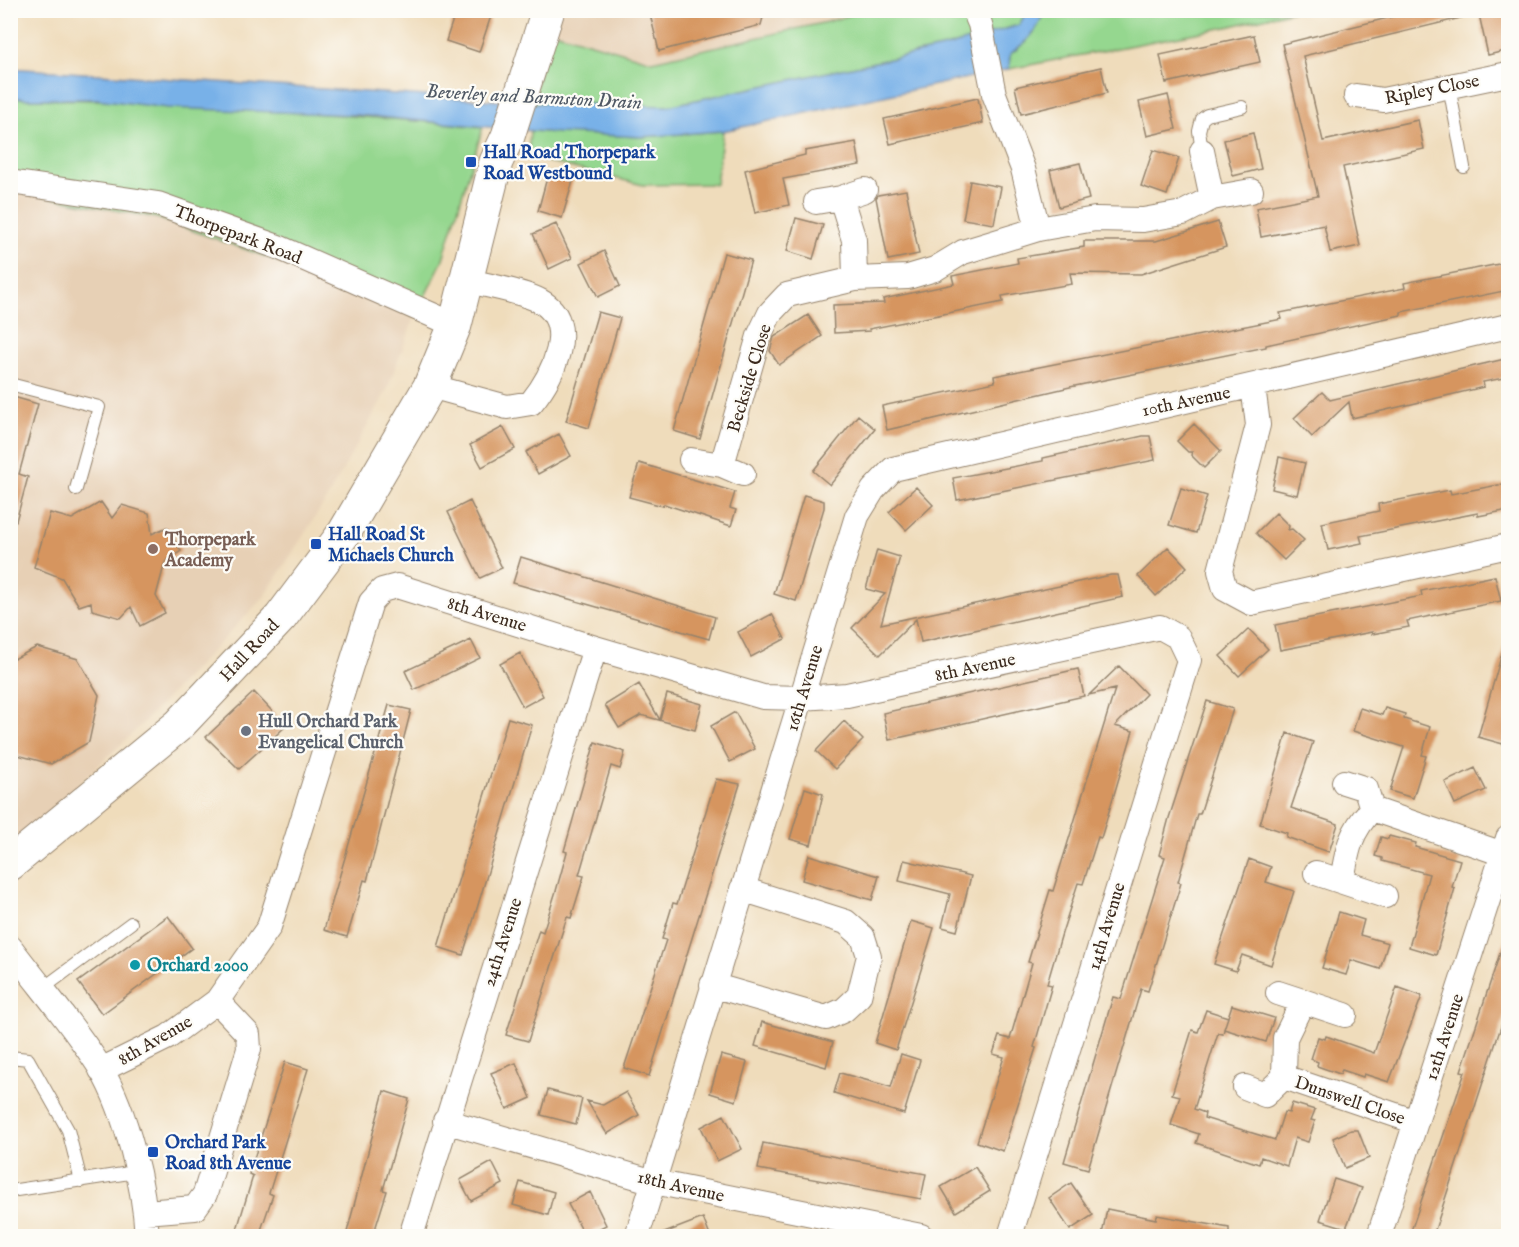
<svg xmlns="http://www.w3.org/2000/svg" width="1519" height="1247" viewBox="0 0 1519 1247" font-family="'IM FELL English',serif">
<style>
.built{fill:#e7d0b5}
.green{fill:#95d78f;stroke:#688056;stroke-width:1.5}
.water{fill:#78b1e8;stroke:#5a6e83;stroke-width:1.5}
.building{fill:#d6955f}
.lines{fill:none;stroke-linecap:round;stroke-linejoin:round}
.lane-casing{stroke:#95836c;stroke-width:14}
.street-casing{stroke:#95836c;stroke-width:26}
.secondary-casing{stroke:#95836c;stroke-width:35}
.lane{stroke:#fff;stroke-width:12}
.street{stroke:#fff;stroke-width:24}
.secondary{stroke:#fff;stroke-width:33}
.transit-dot{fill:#1a4fb4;stroke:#fdfcf7;stroke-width:2}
.education-dot{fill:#8d6e63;stroke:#fdfcf7;stroke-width:2}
.worship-dot{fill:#6b7280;stroke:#fdfcf7;stroke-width:2}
.culture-dot{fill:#0f9aa8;stroke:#fdfcf7;stroke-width:2}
.labels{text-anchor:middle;stroke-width:4.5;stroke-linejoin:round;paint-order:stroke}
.street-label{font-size:18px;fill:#3b2a1e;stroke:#fdfcf7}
.transit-label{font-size:18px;font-weight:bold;fill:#164399;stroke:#fdfcf7;text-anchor:start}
.education-label{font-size:18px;font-weight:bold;fill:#785e54;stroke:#fdfcf7;text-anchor:start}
.worship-label{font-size:18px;font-weight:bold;fill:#5b616d;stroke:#fdfcf7;text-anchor:start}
.culture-label{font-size:18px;font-weight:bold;fill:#0d838f;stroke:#fdfcf7;text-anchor:start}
.water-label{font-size:20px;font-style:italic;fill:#505965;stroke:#fdfcf7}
</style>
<rect width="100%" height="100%" fill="#fdfcf7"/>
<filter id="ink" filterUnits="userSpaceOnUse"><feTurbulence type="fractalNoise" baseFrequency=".0167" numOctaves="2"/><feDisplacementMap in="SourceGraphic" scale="12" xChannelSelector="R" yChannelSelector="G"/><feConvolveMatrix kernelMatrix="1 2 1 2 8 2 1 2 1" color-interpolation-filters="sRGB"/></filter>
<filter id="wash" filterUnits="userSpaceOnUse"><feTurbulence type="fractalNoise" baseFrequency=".008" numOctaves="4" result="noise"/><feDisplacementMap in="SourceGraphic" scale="24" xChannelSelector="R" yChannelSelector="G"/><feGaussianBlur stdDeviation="1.35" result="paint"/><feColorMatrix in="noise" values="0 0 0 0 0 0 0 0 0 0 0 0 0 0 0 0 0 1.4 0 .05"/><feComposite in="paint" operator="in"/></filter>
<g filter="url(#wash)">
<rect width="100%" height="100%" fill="#efdcbb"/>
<path class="built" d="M560,11h303l-36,11 -175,39 -101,-30z
M11,190l146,28 110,39 148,59 -29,76 -60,108 -62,97 -130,135 -123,116z"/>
<path class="green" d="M863,11h164l-8,14 -73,22 -278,59 -137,-3 20,-72 101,30 175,-39z
M1044,11h249l-66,16 -218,42 1,-15c17,-12 28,-23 34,-43z
M10,97c38,5 76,1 114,4 120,8 239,14 359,26l-41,135 -27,54 -148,-59 -110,-39 -146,-28z
M530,131l110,6 83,-6 -7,53 -73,1 -115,-28z"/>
<path class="water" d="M1027,11h17c-6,20 -17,31 -34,43l-1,15 -286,62 -82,6 -85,-4 -200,-18 -189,-7 -71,-9h-68l-17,-2 -1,-29 521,35 137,3 278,-59 73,-22z"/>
<g id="blocks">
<path class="building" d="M456,10h37l-14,42 -33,-11z
M649,10h116l-4,15 -102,26z
M1420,10h44l1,7 -162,39 20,85 95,-21 6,29 -81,18 17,79 -30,6 -6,-27 -63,12 -5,-29 62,-12 -36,-152z
M1478,10h31v40l-21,5z
M1254,35l6,27 -94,21 -6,-28z
M1101,67l6,26 -86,21 -6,-27z
M1168,95l8,34 -29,7 -8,-34z
M978,98l5,25 -93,21 -6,-25z
M1253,133l8,36 -28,7 -9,-36z
M856,142l4,23 -77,14 6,26 -34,8 -10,-43 60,-15v-4z
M1153,150l26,8 -12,37 -26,-9z
M1080,163l9,36 -30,8 -9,-37z
M548,174l25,7 -11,37 -24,-7z
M970,181l31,6 -7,37 -31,-5z
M906,190l13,64 -31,6 -12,-62 2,-3z
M796,218l27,7 -10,34 -26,-8z
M1218,222l8,25 -85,27 -71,-1 2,11 -70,12 1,6 -134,27 1,2 -36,2 -1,-28 51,-2 -1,-4 71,-15 -2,-8 66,-13 -1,-5 67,-11v-6h72z
M556,224l16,34 -23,11 -16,-35z
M604,251l16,35 -22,11 -17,-34z
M724,253l27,7 -51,179 -26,-8z
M1509,262v28l-108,22v3l-135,30v2l-196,40 -183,43 -5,-24 113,-24 -1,-6 288,-57 -2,-6 125,-25 -1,-5z
M598,312l22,6 -31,110 -23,-7z
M808,315l14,21 -43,29 -9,-14 4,-14z
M1509,358v19l-26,5 1,5 -132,31 -3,-16 -37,35 -18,-19 28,-26 8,8z
M10,396l28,8 -19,70 9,3 -12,44 -6,-1z
M858,415l17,14 -45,56 -17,-14z
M1194,424l27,27 -17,17 -13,-13 1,-3h-4l-11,-11z
M503,427l12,22 -33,18 -12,-22z
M559,434l12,22 -33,18 -12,-22z
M1143,436h7l5,24 -198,40 -4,-22 90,-17v-3z
M1279,457l26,6 -8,32 -25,-6z
M639,463l96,29 -5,16 6,2 -5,16 -67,-22 -1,2 -34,-9z
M1509,483v27l-31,6v-3l-118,23 2,7 -34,7 -6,-27 57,-12 -1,-7 72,-14 1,4z
M916,487l17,18 -27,25 -17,-18z
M1181,488l26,8 -11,37 -27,-8z
M804,495l20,6v7l-28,93 -22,-7z
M470,501l32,67 -22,10 -32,-66z
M101,502l11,16 10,-13 27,8 3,21 15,-7 14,24 -16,11 -9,34 9,17 -25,13 -9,-19 -10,11 -29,-8 -1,-8 -12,4 -17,-28 -28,-11 16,-54 22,6z
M1276,513l13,13 -1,4 4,-1 12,11 -20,20 -28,-27z
M1168,547l19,20 -31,29 -18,-20z
M877,550l23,7 -19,67 230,-49h7l5,22 -202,45 -5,-23 -36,36 -28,-27 33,-34 -19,-5z
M521,557l194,60 -6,22 -196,-56z
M1495,576l6,25 -94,20 2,6 -37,7v-2l-92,18 -5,-25 147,-29 -1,-5z
M772,614l13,25 -34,18 -13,-25z
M1249,629l19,20 -29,27 -19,-20z
M471,640l9,18 -66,32 -9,-19z
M1504,646l5,1v77l-6,20 -25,-7z
M37,647l41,12 21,36 -10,47 -38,22 -41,-11v-92z
M520,653l23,43 -20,11 -23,-43z
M1119,666l27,28 -31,32 18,5 -32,107 -3,-1 -15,47 -5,-1 -16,50 -15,51 5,1 -18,62 2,1 -33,103 -26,-9 27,-85 -11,-3 6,-18 11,3 22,-76 -4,-1 22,-72 3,1 62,-202 -26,6z
M1078,669l6,27 -195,44 -6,-27z
M639,684l21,36 7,-26 35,10 -7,26 -54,-15 -22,13 -14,-23z
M254,692l32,34 -47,43 -33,-32z
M1207,701l26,8 -33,105h-3l-19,68 3,1 -33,108 -7,-2 -53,180 -24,-7 49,-165 8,2 44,-142 -6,-2 10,-37z
M389,705l22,5 -44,171 -3,-1 -17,57 -23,-7z
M1360,708l22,7 3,-7 20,6 -1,5 26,8 -8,28 4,1 -13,42 -23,-7 14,-44 -51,-16z
M735,712l20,37 -25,13 -19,-36z
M508,718l24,7 -69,230 -25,-8z
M844,721l19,19 -28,29 -19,-18z
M1287,733l26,9 -22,66 47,16 -9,28 -43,-15 1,-4 -27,-9z
M595,742l30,10 -5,17 -9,-3 -32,109 5,1 -13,42 -4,-1 -39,124 -22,-6 33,-105 4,2 13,-41 11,-39 -3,-1z
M1475,768l11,22 -31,14 -10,-22z
M716,779l24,5 -91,292 -25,-8 42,-128 -4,-1 11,-36 4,1z
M805,788l18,6 -12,51 -21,-6z
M1389,836l27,7 -1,4 45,13 -8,27 3,1 -19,67 -27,-8 20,-73 -47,-13v-3l-7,-2 6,-19 7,2z
M809,855l70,21 -7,24 -70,-20z
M1249,859l22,8 -5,15 28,9 -23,74 -29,-10 -6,16 -22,-7z
M904,860l67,16 -14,55 -15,-4 8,-33 -51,-13z
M1339,912l25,8 -4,15 28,8 -8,26 -29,-9 -5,15 -24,-7z
M168,916l24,32 -90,66 -24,-32z
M911,921l23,7 -38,122 -21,-7z
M1505,938l4,1v63l-76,234h-5l-17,-5 54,-159 -4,-1z
M1397,987l25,9 -33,86 -25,-8 -1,3 -21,-7 -2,4 -23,-8 1,-4 -7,-3 7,-22 7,2 1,-3 48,17z
M1232,1005l42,13 -8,24 -42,-13 -1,5 -5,-1 -24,76 11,4 -1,5 71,22 9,-28 5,1 3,-10 23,7 -4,10 4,1 -7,21 -13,-4 -8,28 -26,-9 -2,7 -63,-21 3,-9 -28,-9 9,-29 -8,-2 20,-64 6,2 8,-22 22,7 -4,12z
M762,1022l71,20 -7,25 -71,-21z
M901,1054l19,6 -16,54 -70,-21 6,-20 51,14z
M721,1055l26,7 -11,39 -26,-8z
M285,1062l23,7 -39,124 4,2 -14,41h-24l18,-60 -4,-2z
M516,1063l15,35 -24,11 -16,-36z
M548,1090l34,9 -6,25 -35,-9z
M384,1091l25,8 -26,91 4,1 -14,45h-27z
M626,1092l13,23 -32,19 -20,-33 16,4z
M724,1115l18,34 -25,12 -16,-34z
M1351,1130h7l11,28 -24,10 -12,-30z
M763,1143l163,31 -5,25 -163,-30z
M492,1162l11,22 -32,17 -11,-21z
M975,1167l15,24 -34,21 -15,-25z
M1334,1179l28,9 -16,40 -26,-8z
M520,1182l34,10 -6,23 -35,-10z
M1071,1183l22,32 -23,15 -21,-32z
M590,1192l16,33 -21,11 -17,-32z
M1107,1209l49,10 1,-4 72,13v8l-127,-1z
M703,1218l7,18h-50l-1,-1z"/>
</g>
</g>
<g filter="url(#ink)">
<use href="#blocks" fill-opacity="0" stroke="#95836c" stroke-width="1.5"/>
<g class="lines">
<g class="lane-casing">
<path id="lane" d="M1449,86l15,81
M1202,151l-3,-20 3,-12 5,-4 35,-8
M10,384l89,23 -23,82
M42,989l89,-66
M10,1057l18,2 40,71 13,51
M10,1191l126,-19"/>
</g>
<g class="street-casing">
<path id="street" d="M974,10l6,14 14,70 29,75 15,60
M1356,96l27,4 125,-26
M1202,151l10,47
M10,182l148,22 120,43 177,78
M841,198l13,42 1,39
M816,202l25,-4 24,-8
M430,386l77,21 24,-4c21,-26 49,-80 9,-102 -16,-9 -54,-16 -73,-20
M1253,386l5,39 -38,146 5,18 26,14 257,-57
M691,460l31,5 21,9
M722,465l37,-129 11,-23 17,-18 68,-16 53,-2 27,-8 28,-17 75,-23 57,-10 48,1 40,-7 29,-15 39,-7
M1344,782l22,7 6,20 131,45
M1316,873l69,23
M1342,881c5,-31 8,-49 30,-72
M10,947c30,40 65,80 91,122 26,45 43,116 46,167
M712,985l114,33 18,-8 15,-14 10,-40 -6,-19 -17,-15 -104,-33
M1278,993l67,22
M101,1070l67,-33 49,-36 52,-74 102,-325 11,-12 15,-4 198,62 168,49 38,1 46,-3 313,-68 18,10 11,23 -179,576
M1284,1077l1,-39 18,-37
M1245,1087l20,8 19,-18 132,45
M445,1121l209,61 267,54
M145,1212l50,-4 10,-14 44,-145 -1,-15 -31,-33
M411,1236l184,-588
M637,1236l220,-720 16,-26 20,-21 615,-143
M1379,1236l129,-398"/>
</g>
<g class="secondary-casing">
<path id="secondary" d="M10,864l169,-139 102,-108 63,-84 86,-147 25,-61 41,-163 12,-26 40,-126"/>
</g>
<use href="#lane" class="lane"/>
<use href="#street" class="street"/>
<use href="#secondary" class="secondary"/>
</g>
</g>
<g class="transit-dot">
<rect x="465" y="156" width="12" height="12" rx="3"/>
<rect x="310" y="538" width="12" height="12" rx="3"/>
<rect x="147" y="1146" width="12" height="12" rx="3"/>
</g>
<circle class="education-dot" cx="153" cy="549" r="6"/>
<circle class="worship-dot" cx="246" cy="731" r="6"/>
<circle class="culture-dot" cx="135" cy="965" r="6"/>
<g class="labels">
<g class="street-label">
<text transform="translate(1432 89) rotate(-11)" y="6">Ripley Close</text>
<text transform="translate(238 234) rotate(21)" y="6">Thorpepark Road</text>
<text transform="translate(749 378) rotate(-73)" y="6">Beckside Close</text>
<text transform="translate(1186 401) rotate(-12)" y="6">10th Avenue</text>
<text transform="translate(487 614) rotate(17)" y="6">8th Avenue</text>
<text transform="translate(249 650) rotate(-47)" y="6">Hall Road</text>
<text transform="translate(975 667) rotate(-12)" y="6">8th Avenue</text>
<text transform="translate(804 688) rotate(-73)" y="6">16th Avenue</text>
<text transform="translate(1106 926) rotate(-73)" y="6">14th Avenue</text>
<text transform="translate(502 942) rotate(-72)" y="6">24th Avenue</text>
<text transform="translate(1444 1037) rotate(-72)" y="6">12th Avenue</text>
<text transform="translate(155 1040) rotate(-30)" y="6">8th Avenue</text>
<text transform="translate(1350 1100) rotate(19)" y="6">Dunswell Close</text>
<text transform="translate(681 1186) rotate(13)" y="6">18th Avenue</text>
</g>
<g class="transit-label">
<text x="483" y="158">Hall Road Thorpepark<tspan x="483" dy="21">Road Westbound</tspan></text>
<text x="328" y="540">Hall Road St<tspan x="328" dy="21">Michaels Church</tspan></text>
<text x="165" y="1148">Orchard Park<tspan x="165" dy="21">Road 8th Avenue</tspan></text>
</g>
<g class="education-label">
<text x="165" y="545">Thorpepark<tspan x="165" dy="21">Academy</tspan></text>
</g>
<g class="worship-label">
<text x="258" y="727">Hull Orchard Park<tspan x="258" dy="21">Evangelical Church</tspan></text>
</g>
<g class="culture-label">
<text x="147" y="971">Orchard 2000</text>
</g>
<g class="water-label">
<text transform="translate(534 96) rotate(3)" y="7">Beverley and Barmston Drain</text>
</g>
</g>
<rect width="1519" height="1247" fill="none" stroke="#fdfcf7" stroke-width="36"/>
</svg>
